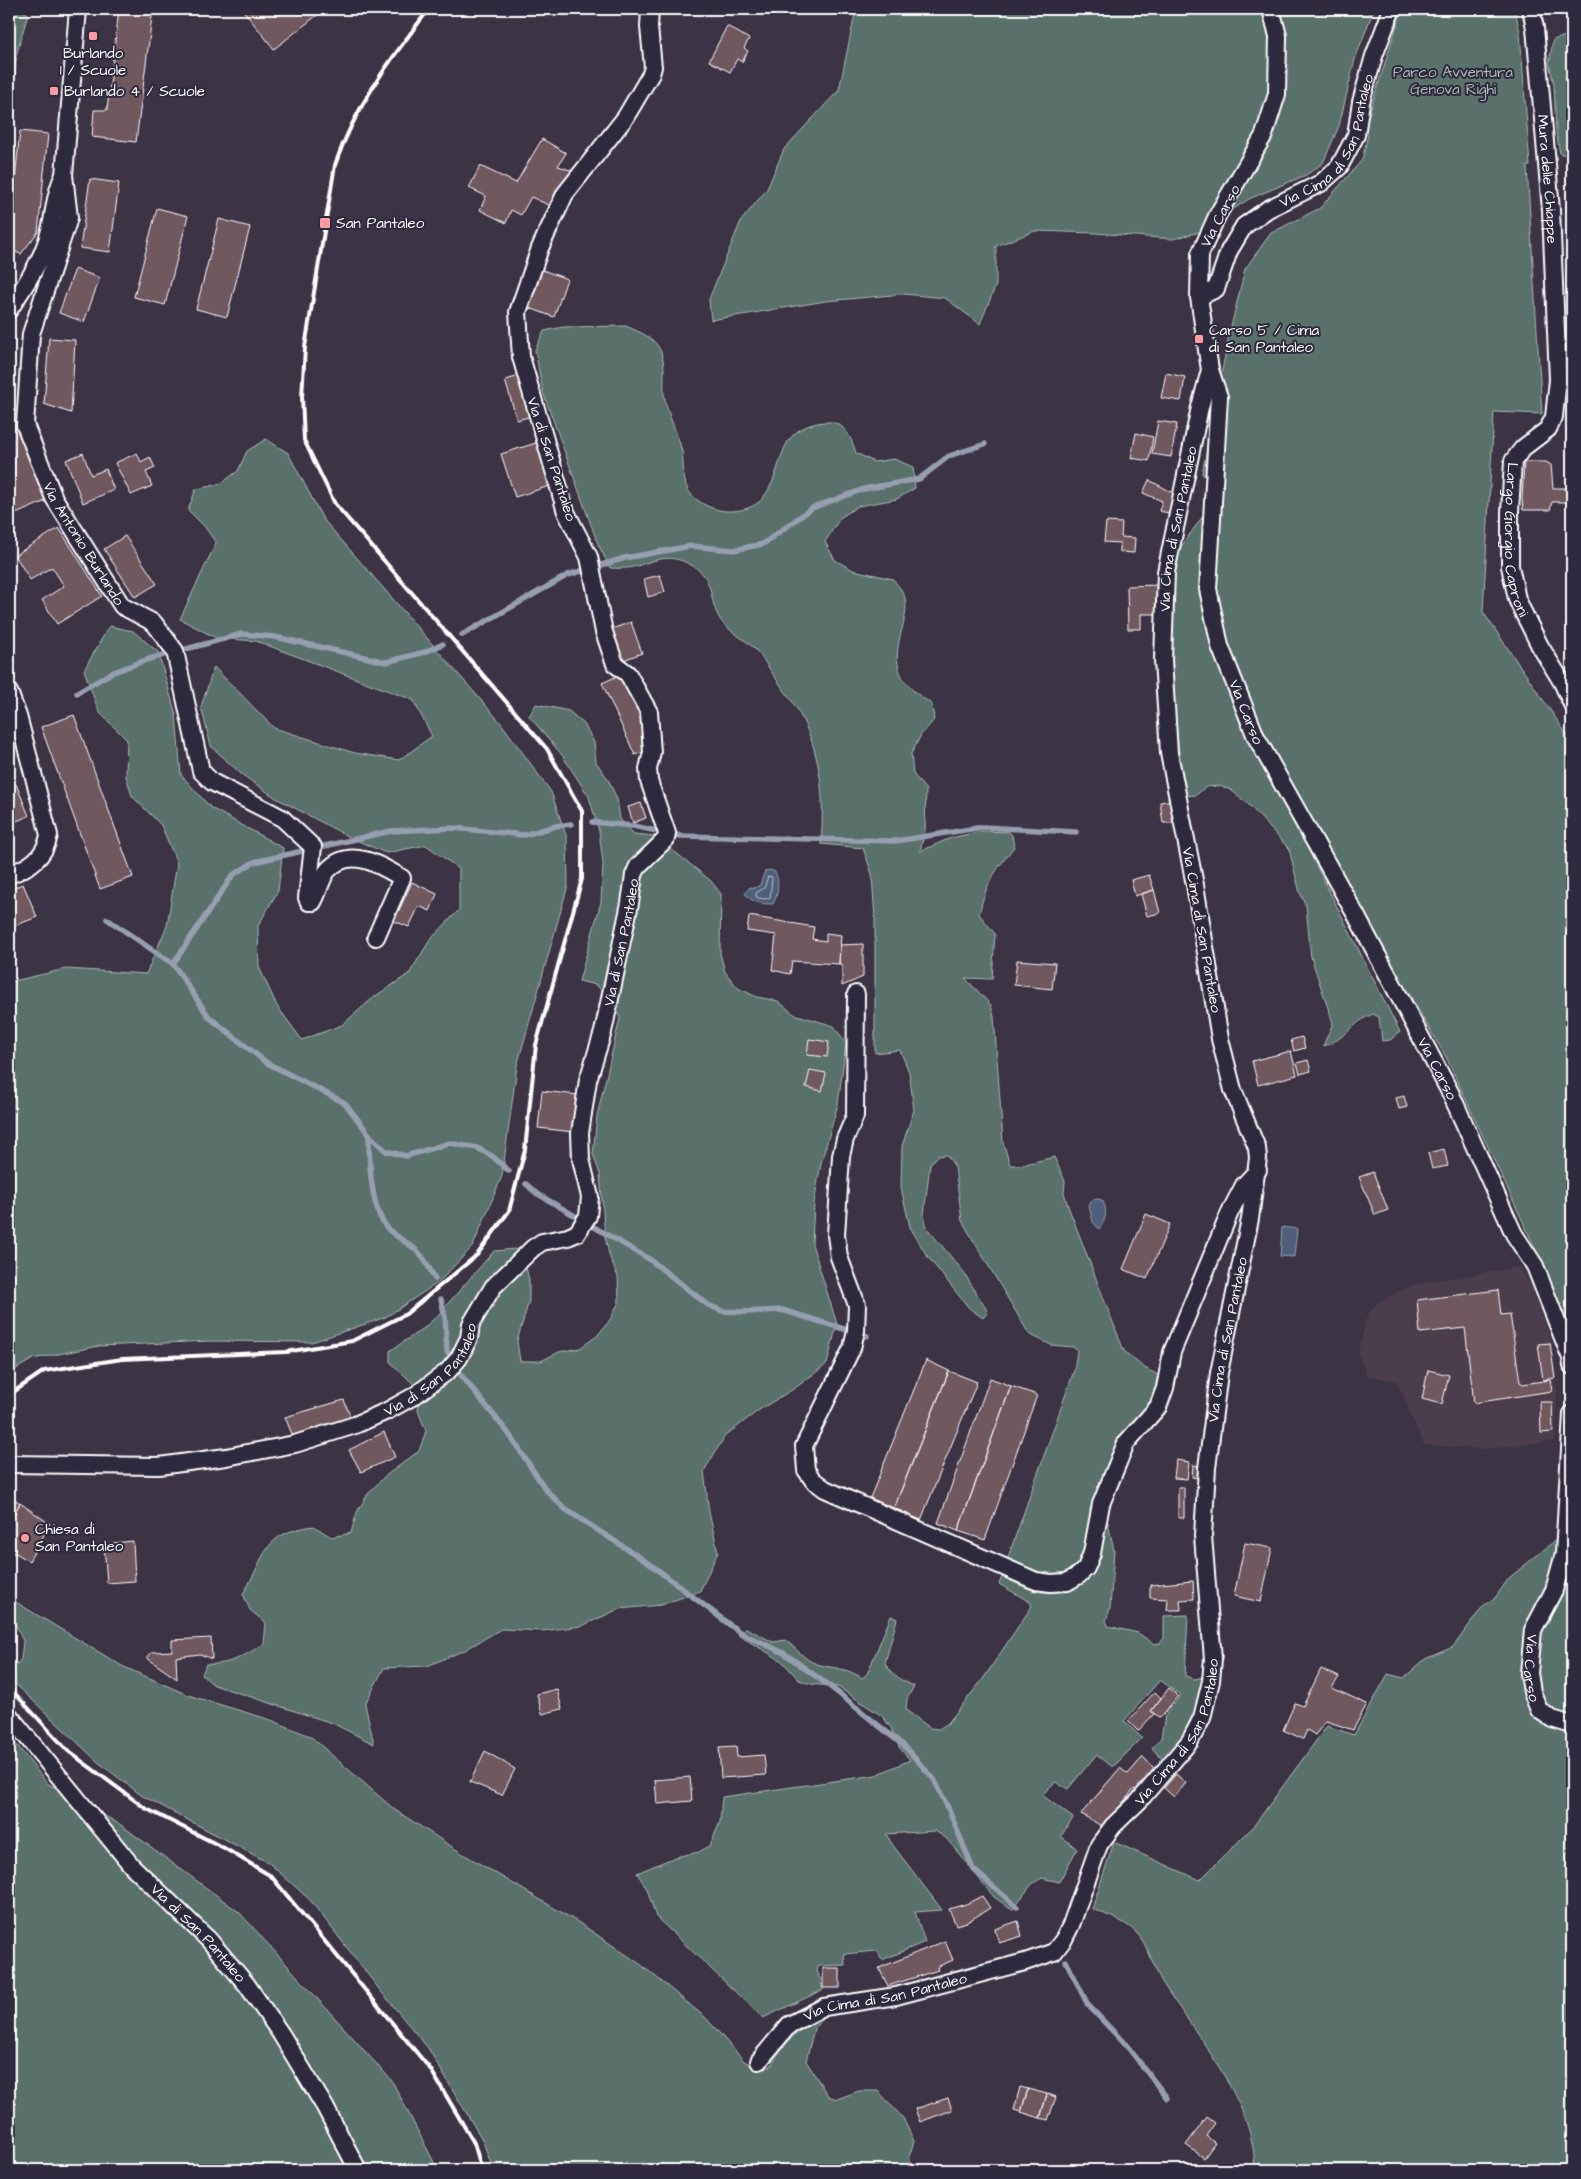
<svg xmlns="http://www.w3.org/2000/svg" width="1581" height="2179" viewBox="0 0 1581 2179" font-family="'Architects Daughter',sans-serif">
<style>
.built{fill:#4b3e4c}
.green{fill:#5a706b;stroke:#acb8b5}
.water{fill:#505e79;stroke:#969eaf}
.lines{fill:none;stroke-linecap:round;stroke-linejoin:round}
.shore{stroke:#b9bfc9;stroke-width:1}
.stream{stroke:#969eaf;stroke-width:5.5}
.building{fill:#6f585f;stroke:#fff}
.street-casing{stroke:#fff;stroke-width:20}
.street{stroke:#2f2a3d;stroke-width:16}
.rail{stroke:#fff;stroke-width:4}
.poi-dot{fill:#ff9aa2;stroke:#2f2a3d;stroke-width:2}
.labels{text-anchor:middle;stroke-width:4;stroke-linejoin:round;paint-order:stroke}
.poi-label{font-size:15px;fill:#fff;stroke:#2f2a3d;text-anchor:start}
.park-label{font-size:15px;fill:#acb8b5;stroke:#2f2a3d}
.street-label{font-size:15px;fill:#fff;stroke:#2f2a3d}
</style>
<rect width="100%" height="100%" fill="#3c3344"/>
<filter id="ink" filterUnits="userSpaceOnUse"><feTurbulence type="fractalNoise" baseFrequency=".02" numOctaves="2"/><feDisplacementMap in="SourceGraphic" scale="10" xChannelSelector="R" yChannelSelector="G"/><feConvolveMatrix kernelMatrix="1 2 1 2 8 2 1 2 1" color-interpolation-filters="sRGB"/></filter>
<g filter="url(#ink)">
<path class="built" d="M1519,1267l15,23 17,51 6,50 -2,50 -73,8 -58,-4 -27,-63 -30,-7 -9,-21 9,-39 11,-13 36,-18z"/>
<path class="green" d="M9,9h12l7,5 -12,42 -7,-1z
M856,9h518l-19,50 -16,67 -16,37 -17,12 -57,24 -17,11 -13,17 -46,12 -78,-6 -60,-2 -39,15v39l-16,39 -35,-26 -42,-4 -77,7 -115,19 -2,-21 32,-78 26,-32 17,-40 55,-59z
M1402,9h113l5,24 10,133h-3l15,248 -48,-2 -11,200 89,130v596l-28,-71 -98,-210 -135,-229 -8,5 7,20 90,179 -10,8 -8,1 -3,-24 -6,-3c-21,8 -27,26 -50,32l10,-23 -22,-66 -5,-51 -6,-13 -11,-44 -39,-43 -19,-16 -12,-4 -13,1 -10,8 -13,1 -13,-138 2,-67 8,-43 23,-32 8,-36 -9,-6 27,-139 16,-66 26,-36 49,-25 42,-48 6,-25 -5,-2z
M1572,34v121l-12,-1 -4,-23 -2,-46 -5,-22 4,-23z
M626,326c13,6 29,11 35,26 5,13 2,29 3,42 3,22 14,38 18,58 2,12 0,31 8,41 6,8 19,15 29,17 13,3 34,0 43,-11 25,-29 10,-71 62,-77 20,-2 27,15 32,31l18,9 20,-3 19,8 2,21 -18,11 -39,7 -18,12 -15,24 10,18 18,10 40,9c3,5 9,10 11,16 4,10 1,24 -2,34 -11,38 -3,55 30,75l2,16 -13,15 -10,19 2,20 13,16 -1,41 -5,20 31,-13 31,-7 27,1 3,3 2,12c-20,26 -27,34 -35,67l16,20 -3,45 -27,-1 26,27 3,12 9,125 7,23h11l33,-8 11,24 -1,12 4,13 56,145 19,16 15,8 -5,23 -28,33 -23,49 -14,44 -7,39 -12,13 -18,4 -45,-17 68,-192 3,-20 -4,-4 -22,-2 -22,-11 -67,-113 -7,-54 -8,-12 -9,1 -8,8 -6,51 3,13 35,42 26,42 -5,6 -14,-10 -42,-52 -17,-29 -9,-39 1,-42 12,-36 -5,-38 -9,-22 -25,3v-133l-3,-46 -9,-26 -42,-4c4,-52 0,-98 -29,-143 -4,-6 -9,-12 -13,-18 -8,-11 -15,-24 -24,-34 -10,-10 -24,-16 -33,-27 -15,-19 -5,-44 -31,-57 -23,-13 -36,-4 -58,2 -7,2 -16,1 -23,1l-12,-24 -55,-152 -8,-42 9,-19 19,-4z
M266,439l22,14 35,66 178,204 50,69 16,46 1,47 -51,181 -15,110 -29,70 -34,36 -53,35 -74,25 -102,-1 -111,5 -66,13 -24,14v-391l57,-13 80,5 21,-48 10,-63 -16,-38 -29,-29 -6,-20 1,-36 -28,-28 -15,-42 25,-44 24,5 25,21 18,63 5,60 30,33 72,40 -5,43 -20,35 1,41 18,39 25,34 40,-15 32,-28 35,-23 21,-34 29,-30v-41l-33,-24 -40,8 -37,-16 -73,-39 -35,-24 -30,-28 -10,-39 13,-40 60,61 81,25 44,7 33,-24 -19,-36 -157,-59 -40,-3 -36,-19 36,-76 -12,-17 -16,-16 8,-21 24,-5 18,-13 9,-20z
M536,704l33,7 15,13 10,18 2,20 12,17 9,20 3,20 14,15 21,2 56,45 10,13 -1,59 5,19 13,16 19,9 21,4 16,13 40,12 12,17 -8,61 -17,59 -7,40 -2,41 25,80 -10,40 -32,24 -36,22 -34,26 -21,35 5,41 9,40 -18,39 -39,14 -42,4 -37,17 -40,5 -41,-2 -36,21 -38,16 -43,2 -19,36 9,40 -42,-21 -118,-38 -12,-10 4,-11c23,2 39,-9 58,-20l2,-21 -16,-13 -7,-16c24,-39 18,-61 71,-68l17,11 20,-4 6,-21 11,-18 16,-17 35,-26 7,-20 -8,-20 3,-20 -31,-29v-11l34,-23 15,-14 55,-63 21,-2 10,14 4,17v21l-12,40 3,20h21l18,-9 21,-4 17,-12 13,-16 9,-18 -1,-25 -8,-19 -5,-21 -5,-63 -7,-20 4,-38 23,-98 -9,-19 -15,-14 -17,-4 22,-79 2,-38 -4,-33 -10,-34 -27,-42 -33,-39z
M1572,1507v663h-318c5,-61 -60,-138 -92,-188 -8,-14 -12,-31 -22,-45 -11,-15 -31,-21 -48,-28l22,-67 86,38 53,-53 74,-101 27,9 34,-61 16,4 21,-19 28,-12 31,-42 11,-7 14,-20 43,-35 19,-12z
M1105,1510l9,40 -4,59 -4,11 2,6 30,7 16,11 6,-1 4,-5v-22l24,-1 -3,61 9,3 10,-2 -16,56 -25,27 -11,-12 9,-10 4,-23 16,-20 -21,-15 -36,41 18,17 -29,29 -17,-12 -28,34 -13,-7 -13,13 31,23 -12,18 16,13 -18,33 -17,-4 -10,6 -20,26 -18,-13 -48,-59 -11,-7 -49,3 6,10 50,66 -27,2 10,30 -43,18 -6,-9 -32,3 1,11 -26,1 -2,4 6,20 -60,28 -107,-101 -9,-28 -10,-16 38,-16 24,-5 11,-7 10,-23 2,-25 154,-22 34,-15 -11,-13 -8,-19 -9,-12 -44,-29 -27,-3 -12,-4 -17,-19 -44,-26 8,-7 27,14 13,-2c10,9 19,20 31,24 17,5 29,3 45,14l5,-4 24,-58 6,3 -12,44c6,12 17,18 29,23l-7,13 -1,11 24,18 9,1 9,-6 35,-44 49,-73 -2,-4 -31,-18 3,-7c28,13 48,24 76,7z
M9,1598l113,68 66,29 83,25 39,16 85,74 65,42 121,72 59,40 65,53 39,44 11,6 16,-1c13,-26 30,-37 55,-52l-12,15 -8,32 22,35 9,3 22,-8h19l25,27 11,23 -5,16 2,13h-418l-10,-29 -55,-93 -49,-59 -69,-89 -41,-37 -128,-68 -43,-33 -89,-84v-4l12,-15 2,-18 -14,-31z
M9,1735l38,48 74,42 118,87 153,169 46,89h-429z"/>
<path class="water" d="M770,870l5,2c5,9 3,24 -2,32 -11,0 -22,-1 -28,-11l5,-6 5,1 5,-3 5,-14z
M1097,1199l5,1c6,8 4,22 -3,29l-6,-7 -4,-16 3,-6z
M1282,1227l15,2 -3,28 -14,-1z"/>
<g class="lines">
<path class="shore" d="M768,877l3,-1 1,2 -2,20 -7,1 -7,-2v-4l8,-5z"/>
<path class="stream" d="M462,635l106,-60 57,-17 66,-12 43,4 29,-6 49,-36 52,-19 55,-10 30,-23 36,-12
M77,693l34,-20 38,-14 93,-25 33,3 111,25 39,-10 18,-8
M592,822l41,4 48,10 215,5 87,-14 93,5
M107,919l66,45 36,53 58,46 78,40 26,34 15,14 20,5 44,-13 27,5 15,8 17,15
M173,964l60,-89 21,-13 137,-31 63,-3 70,7 32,-9 15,-2
M369,1135c0,25 1,75 19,94 9,9 22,14 31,24 7,7 11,17 16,26
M526,1184l10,9 113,66 59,46 14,6 22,1 38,-2 85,26
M441,1299l4,18 2,34 10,19 52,64 37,56 19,19 85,55 80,61 11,8 43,20 48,35 72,58 30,33 14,29 25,61 44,38
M1066,1961l22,44 39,41 40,52"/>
</g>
<path class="building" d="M119,9h34l-17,133 -44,-5 2,-27h13z
M242,9h83l-51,40z
M727,26l22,13 -5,9 4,3 -6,11 -5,-3 -7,13 -21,-11z
M9,57h7l-3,46h-4z
M20,131l28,3 -10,98 -17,22 -11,-4v-22z
M542,139l24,14 -8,13 18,6 -23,35 -22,-10 -10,18 -10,-5 -5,13 -26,-13 6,-14 -17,-8 11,-22 36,17z
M90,179l29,4 -9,69 -30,-4z
M157,208l31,8 -23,89 -31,-8z
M219,219l31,8 -23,90 -31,-8z
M537,268l30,11 -13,38 -30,-11z
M75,269l25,9 -16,44 -25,-9z
M49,338l26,2 -4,73 -27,-9z
M1166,373l19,4 -4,24 -20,-3z
M521,376l11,40 -15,4 -12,-40z
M1158,421l19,3 -6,33 -19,-3z
M17,427l31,73 -39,17v-86z
M1136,433l17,4 -4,24 -18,-3z
M539,442l14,43 -38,12 -14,-43z
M83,453l8,22 15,-6 8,21 -31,13 -17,-43z
M137,453l4,9 9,-5 5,11 -9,4 6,14 -21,9 -16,-32z
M1524,462h22l5,3 2,23h13l1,14h-15l-2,8h-27l-1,-11z
M1149,480l30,16 -5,18 -15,-3 3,-10 -19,-8z
M1106,522l16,1 -1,14 14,1 -1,15 -14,-1v-9l-16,-1z
M59,528l43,68 -45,28 -15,-24 22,-14 -12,-19 -22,13 -15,-25z
M125,536l32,48 -22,13 -31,-48z
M660,575l5,17 -17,5 -4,-18z
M1160,585v29h-19v15h-13l-1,-43z
M631,622l11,31 -24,9 -12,-31z
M622,674l22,38 2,39 -11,4 -33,-72z
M74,715l59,162 -33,12 -59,-162z
M16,784l13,32 -20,8v-37z
M1173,800l5,23h-15l-3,-21z
M641,803l5,15 -13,5 -5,-16z
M1149,875l5,15 -19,6 -4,-16z
M412,882l25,12 -7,17 -11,-5 -10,21 -15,-6z
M23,884l14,33 -28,11v-39z
M1154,890l6,23 -13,3 -6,-22z
M749,916l65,11 -2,12 14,2v-8l15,2 -2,29 -47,-3 -2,13 -18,-4 4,-35 -29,-4z
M863,944v33l-21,9v-22h-3l1,-19z
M1017,960l38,3 -3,26 -38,-4z
M1302,1037l3,11 -11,3 -3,-11z
M809,1039l20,3 -2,15 -20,-2z
M1291,1051l6,24 -39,10 -6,-24z
M1308,1060l3,11 -11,3 -3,-11z
M810,1070l16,3 -4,18 -16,-4z
M542,1091l36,4 -4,37 -36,-4z
M1404,1096l3,11 -8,2 -3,-11z
M1444,1149l4,17 -16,3 -4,-16z
M1373,1172l15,38 -13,5 -16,-38z
M1146,1214l24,10 -23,55 -24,-10z
M1498,1290l3,25 9,-1 10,68 3,2 27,-4 2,11 -78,12 -9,-75 -45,5 -3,-33z
M1550,1343l5,35 -12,2 -5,-36z
M926,1360l23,11 -55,137 -24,-10z
M1428,1370l21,5 -7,29 -20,-5z
M949,1371l28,11 -56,138 -27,-12z
M990,1378l21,8 -53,145 -20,-8z
M1011,1386l26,9 -52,145 -27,-9z
M344,1400l8,21 -58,18 -9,-22z
M1540,1402h12l1,30 -12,1z
M384,1432l11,25 -34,15 -12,-22z
M1176,1460l13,2 -2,17 -13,-1z
M1193,1465l6,1 -1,12 -6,-1z
M1178,1487h6v31h-6z
M9,1495l11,8 -11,20z
M20,1503l30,21 -21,37 -15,-9 -5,9v-38z
M133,1541l2,40 -28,2 -3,-39z
M1245,1543l27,5 -11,54 -27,-6z
M1193,1581l1,18 -14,1 1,10h-14l1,-11 -18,-1v-13z
M211,1638l1,21 -12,-5 -24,3 1,22 -30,-21 5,-6 20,-1v-11z
M1321,1669l18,8 -7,11 35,16 -14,26 -27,-9 -11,14 -8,-5 -4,9 -20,-9 12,-27 8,3z
M1169,1688l9,8 -18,22 -9,-7z
M557,1689l5,20 -20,5 -5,-20z
M1155,1692l6,6 -10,13 3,3 -16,17 -10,-10z
M736,1746l1,11 27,-2 2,20 -45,3 -2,-31z
M485,1751l30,18 -13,26 -32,-13z
M1143,1757l13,13 -18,22 -4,-3 -31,38 -22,-13 39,-46 8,6z
M1176,1774l10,9 -12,14 -10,-9z
M690,1777l2,24 -35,3 -2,-24z
M982,1896l8,12 -23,14 -11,3 -7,-16 17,-5z
M1018,1921l4,15 -23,7 -4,-14z
M945,1941l8,19 -16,7 1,3 -50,16 -9,-18z
M823,1968h17v20h-17z
M1020,2087l8,2 -7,23 -7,-2z
M1028,2089l19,5 -7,24 -19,-6z
M1047,2094l9,3 -8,23 -8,-2z
M948,2098l4,12 -32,12 -5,-13z
M1207,2117l8,6 -9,13 9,7 -11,15 -18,-13z"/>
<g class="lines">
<g class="street-casing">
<g id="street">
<path id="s1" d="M78,9l-14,166 5,43 -38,116 -6,91 29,73 68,108 32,17 21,28 26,120 11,11 70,36 31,29 -6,51 2,4h4c6,-10 8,-24 15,-32 22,-24 52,-5 74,8l-26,59"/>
<path id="s2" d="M1271,9l7,27 -1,58 -13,41 -46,79 -18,40 -1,43 11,73 9,27 -11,192 12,57 36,91 101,180 93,175 64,142 21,32 36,92 1,8"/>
<path id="s3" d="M1531,9l4,19 16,182 7,170 -4,37 -6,12 -25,19 -10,13 -3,51v54l7,33 5,11 18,36 22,36 10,22"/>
<path id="s4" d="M1199,297l17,-8 13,-38 15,-25 24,-17 53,-26 18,-16 17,-32 5,-33 13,-46 18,-47"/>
<path d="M9,310c16,-25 34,-50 41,-80 5,-19 4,-34 13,-53"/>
<path d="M9,692l9,24 31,119c-4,23 -20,32 -40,40"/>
<path d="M856,994l-1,122 -10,23 -4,17 -5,79 3,22 18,48 -1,26 -4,17 -48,98 2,24 7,10 12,9 211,92 15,2 16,-1 12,-7 7,-7 6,-15 9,-49 25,-61 32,-36 7,-19 7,-36 58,-140 14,-27 14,-15"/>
<path id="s5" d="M1572,1414l-8,140 -10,36 -21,40 -4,43 3,19 7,18 13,9 20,6"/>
<path id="s6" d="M9,1464l150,2 67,-9 69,-13 60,-19 32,-14 27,-15 34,-25 11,-13 10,-20 2,-14 22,-37 40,-39 9,-6 26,-5 9,-4 11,-17 2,-19 -9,-38 -1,-26 8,-53 15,-48 27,-129 4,-28 4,-9 28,-27 1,-6 -18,-52 -1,-12 4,-17 -3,-40 -21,-38 -13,-10 -11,-32 -15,-75 -23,-45 -45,-155 -3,-45 22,-64 25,-54 60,-76 26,-44 2,-7 -4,-40 1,-18"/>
<path id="s7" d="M9,1715l123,151 77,74 38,45 34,49 44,73 33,63"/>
<path id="s8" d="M759,2061l30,-36 35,-18 72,-11 129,-34 29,-10 10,-13 7,-14 28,-80 14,-19 26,-25 51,-60 12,-23 9,-37 2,-22 -10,-123 4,-68 12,-95 31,-154 8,-61 -1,-10 -24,-58 -13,-51 -25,-154 -26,-132 -6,-93 3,-88 34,-165 10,-37"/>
</g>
</g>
<use href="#street" class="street"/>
<path class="rail" d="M9,1395l35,-24 78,-12 164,-7 66,-11 54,-27 71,-59 32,-44 16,-61 11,-105 46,-166v-68l-35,-62 -212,-245 -31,-64 -2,-43 3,-50 30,-182c20,-59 57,-108 94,-156
M9,1687l59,64 77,57 79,40 47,28 160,194 43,73 8,27"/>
</g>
</g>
<g class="poi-dot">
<rect x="88" y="31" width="10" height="10" rx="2.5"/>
<rect x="49" y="86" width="10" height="10" rx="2.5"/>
<rect x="319" y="217" width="12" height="12" rx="2.5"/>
<rect x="1194" y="334" width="10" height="10" rx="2.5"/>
<circle cx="25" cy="1538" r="5"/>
</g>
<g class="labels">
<g class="poi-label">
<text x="93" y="58" text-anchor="middle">Burlando<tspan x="93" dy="17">1 / Scuole</tspan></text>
<text x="64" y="96">Burlando 4 / Scuole</text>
<text x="336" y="228">San Pantaleo</text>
<text x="1209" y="335">Carso 5 / Cima<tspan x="1209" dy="17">di San Pantaleo</tspan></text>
<text x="35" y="1534">Chiesa di<tspan x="35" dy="17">San Pantaleo</tspan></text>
</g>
<g class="park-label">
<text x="1453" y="77">Parco Avventura<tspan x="1453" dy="17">Genova Righi</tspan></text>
</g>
<g class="street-label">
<text dy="5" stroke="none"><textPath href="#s4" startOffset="215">Via Cima di San Pantaleo</textPath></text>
<text dy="5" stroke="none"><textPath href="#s3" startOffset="171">Mura delle Chiappe</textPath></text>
<text transform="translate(1220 216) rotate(-62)" y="5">Via Carso</text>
<text transform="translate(552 459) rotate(72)" y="5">Via di San Pantaleo</text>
<text dy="5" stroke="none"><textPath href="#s8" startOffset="1812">Via Cima di San Pantaleo</textPath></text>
<text dy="5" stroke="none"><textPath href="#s3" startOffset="550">Largo Giorgio Caproni</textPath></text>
<text dy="5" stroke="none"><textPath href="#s1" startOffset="556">Via Antonio Burlando</textPath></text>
<text dy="5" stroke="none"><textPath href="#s2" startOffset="731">Via Carso</textPath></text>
<text transform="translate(1202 930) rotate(80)" y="5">Via Cima di San Pantaleo</text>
<text dy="5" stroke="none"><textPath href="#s6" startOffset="958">Via di San Pantaleo</textPath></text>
<text dy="5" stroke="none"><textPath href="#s2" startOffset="1136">Via Carso</textPath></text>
<text dy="5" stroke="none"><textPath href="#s8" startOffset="986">Via Cima di San Pantaleo</textPath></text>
<text dy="5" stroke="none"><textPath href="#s6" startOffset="448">Via di San Pantaleo</textPath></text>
<text dy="5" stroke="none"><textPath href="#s5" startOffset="261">Via Carso</textPath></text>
<text dy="5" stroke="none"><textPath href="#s8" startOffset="581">Via Cima di San Pantaleo</textPath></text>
<text dy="5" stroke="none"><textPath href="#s7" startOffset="289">Via di San Pantaleo</textPath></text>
<text dy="5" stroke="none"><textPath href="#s8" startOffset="148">Via Cima di San Pantaleo</textPath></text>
</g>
</g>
<rect width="1581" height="2179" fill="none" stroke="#2f2a3d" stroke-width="30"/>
<rect x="15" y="15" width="1551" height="2149" fill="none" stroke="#fff" stroke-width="2" filter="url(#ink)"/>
</svg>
